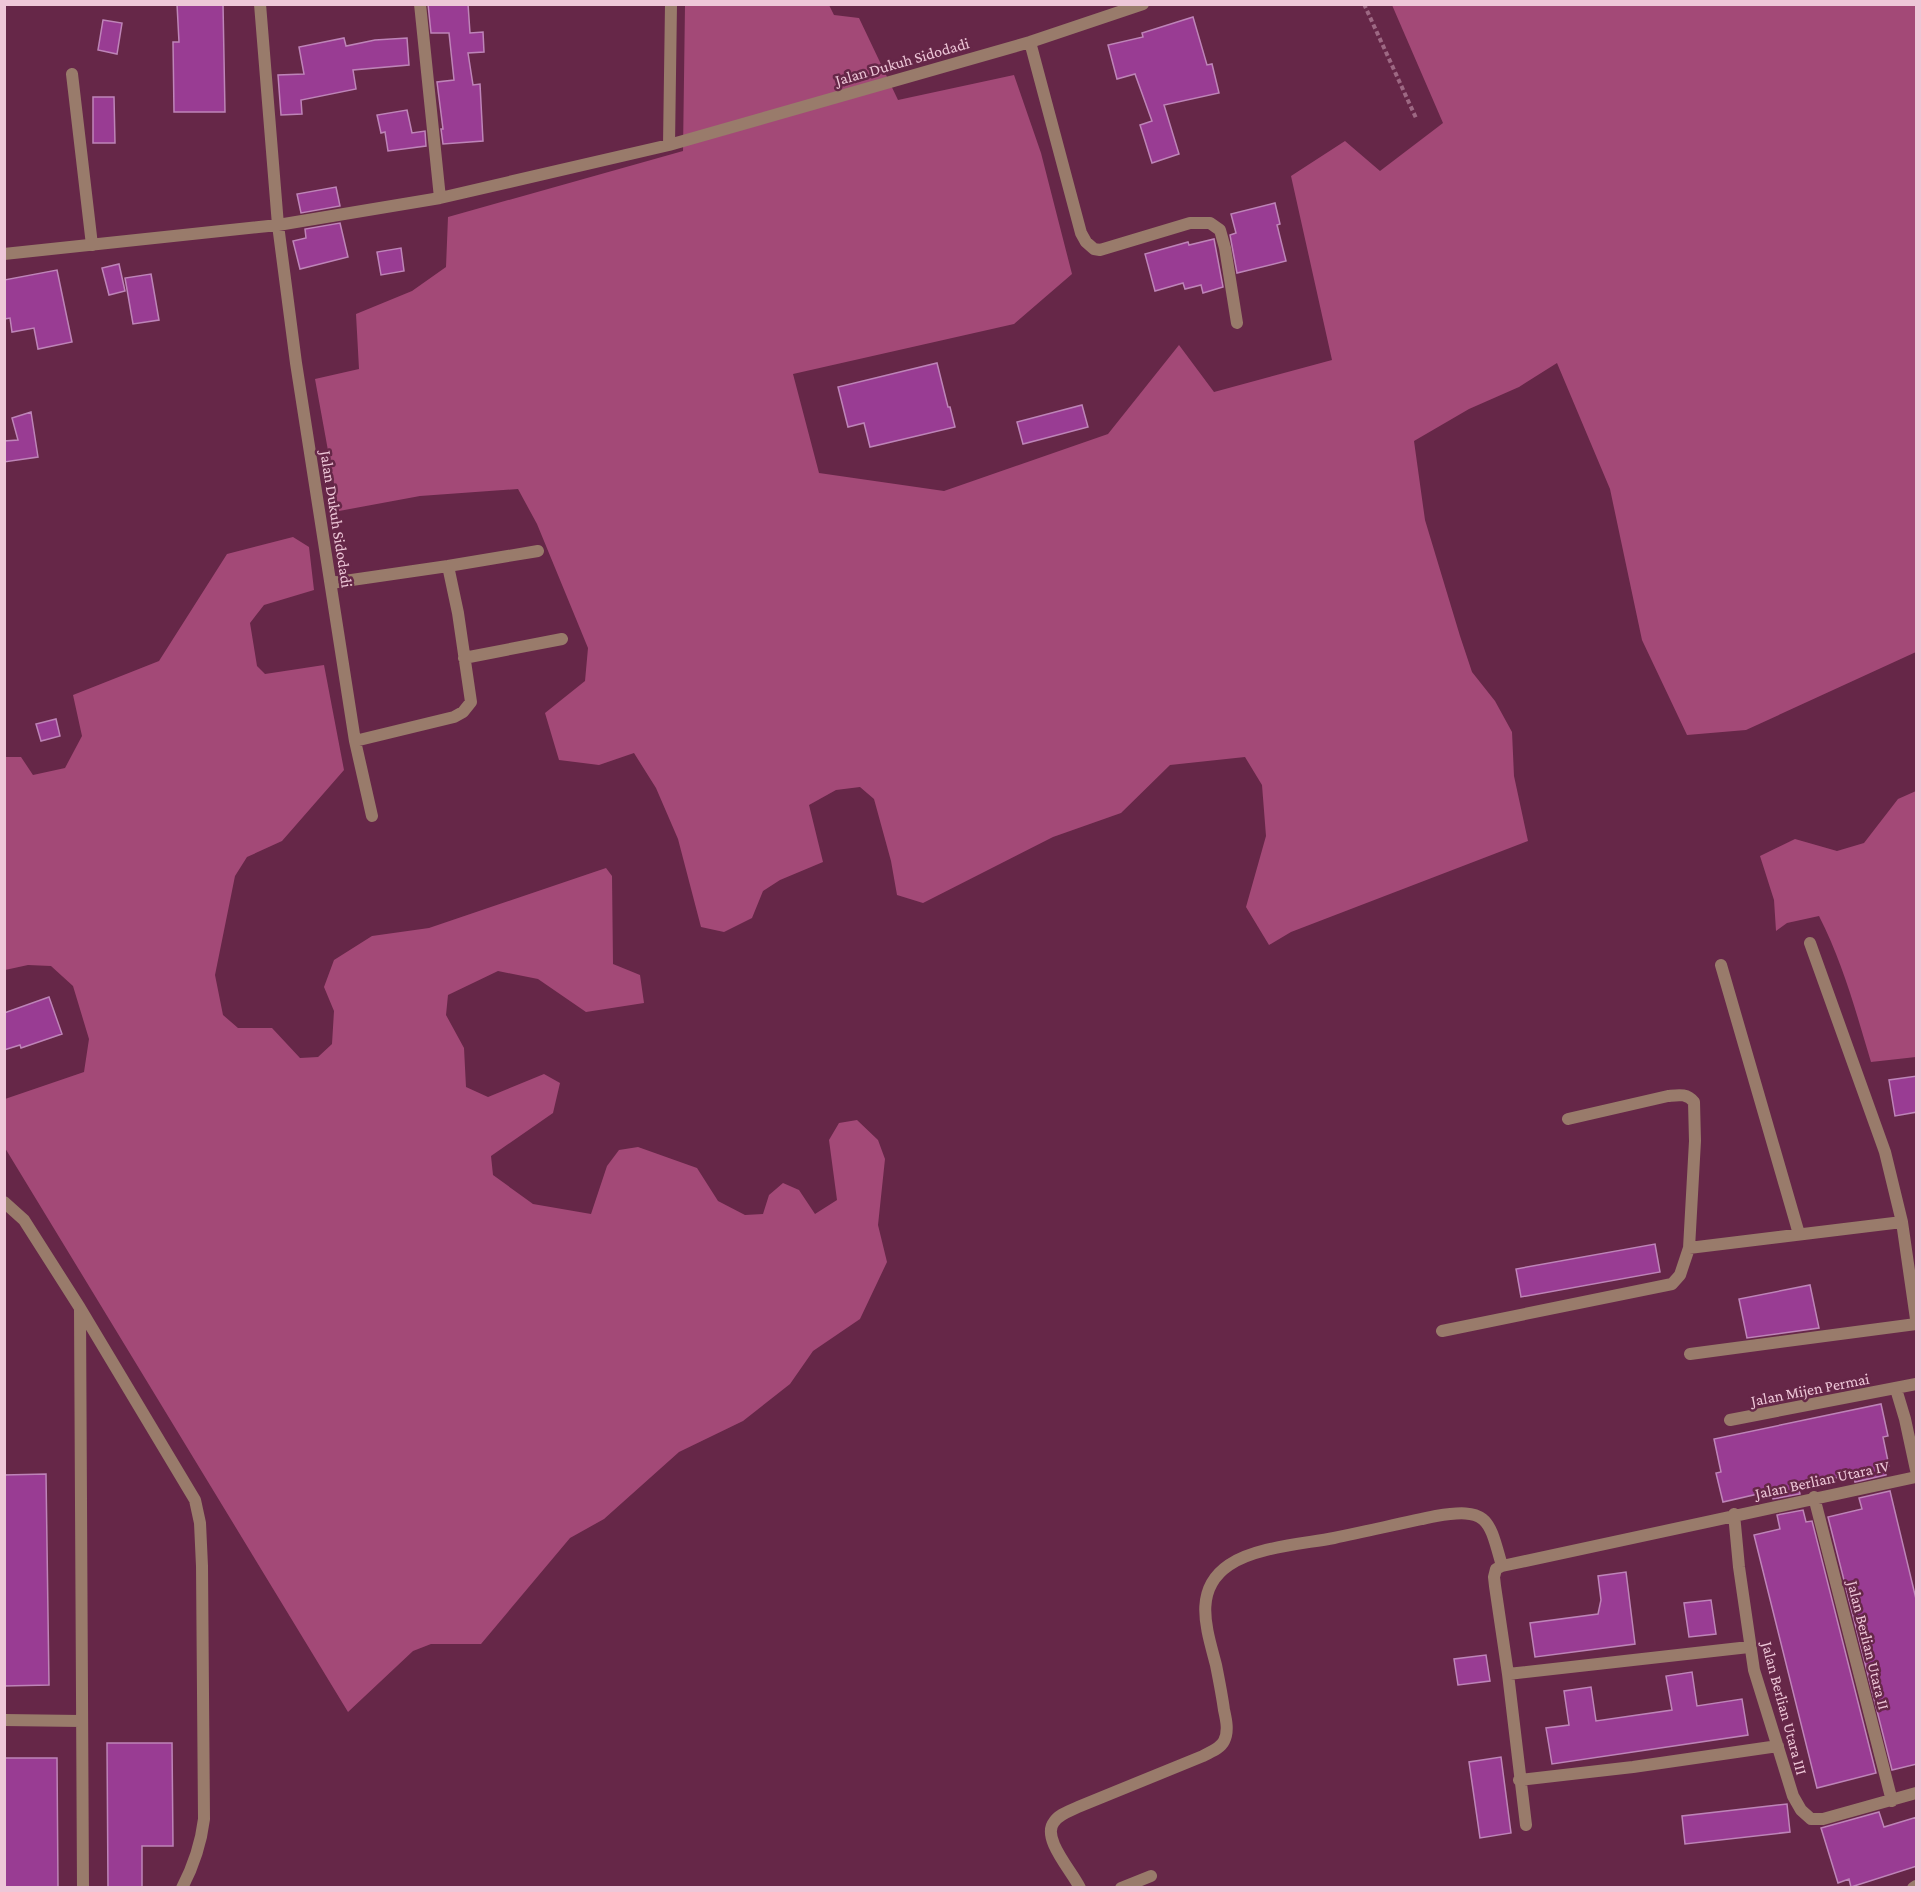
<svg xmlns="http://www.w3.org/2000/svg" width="1921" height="1892" viewBox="0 0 1921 1892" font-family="'Crimson Pro',serif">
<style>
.green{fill:#a34977}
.building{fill:#993c93;stroke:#be84b8;stroke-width:1.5}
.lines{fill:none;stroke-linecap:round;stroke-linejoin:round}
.path{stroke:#9d6883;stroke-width:4;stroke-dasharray:4.5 3;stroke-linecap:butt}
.lane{stroke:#997b6b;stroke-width:12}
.street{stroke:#997b6b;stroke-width:12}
.labels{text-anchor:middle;stroke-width:5;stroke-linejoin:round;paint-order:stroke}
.street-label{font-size:16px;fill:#eec7d8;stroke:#662748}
</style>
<rect width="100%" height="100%" fill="#662748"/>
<path class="green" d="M685,5h144l5,10 25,3 39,82 116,-25 27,78 31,121 -58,50 -221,50 26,99 125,18 164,-57 71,-89 35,47 118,-32 -41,-184 54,-35 35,30 63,-48 -51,-118h524v647l-170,78 -59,5 -45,-95 -32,-151 -53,-126 -38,24 -50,22 -55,32 11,79 35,116 12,36 23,29 17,31 2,44 14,65 -237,91 -22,13 -23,-38 20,-71 -4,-51 -17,-28 -75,8 -49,48 -68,24 -130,66 -26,-8 -6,-34 -17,-62 -14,-12 -24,3 -27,15 14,57 -43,18 -17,11 -11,27 -28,14 -23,-5 -23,-88 -22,-51 -22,-35 -35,12 -40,-5 -14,-47 40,-32 3,-33 -51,-124 -19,-35 -98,7 -81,15 -24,-132 44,-10 -3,-55 56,-23 34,-24 2,-50 235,-66z
M293,537l16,10 5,43 -50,15 -14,18 7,43 8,8 59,-9 20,105 -62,71 -35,16 -12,19 -20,99 8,40 15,13h34l28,30 18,-1 14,-13 2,-33 -10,-24 10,-27 38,-24 57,-8 177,-60 6,8 1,88 27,11 4,28 -58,9 -48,-33 -40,-8 -50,24 -2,20 18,33 2,39 22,10 56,-23 16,9 -7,30 -62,43 2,19 40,29 58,10 16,-48 12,-16 19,-3 59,21 21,33 27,14 18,-1 6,-19 14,-12 16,7 16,24 22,-14 -8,-60 10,-17 18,-3 21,20 7,19 -7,66 9,37 -27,57 -47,32 -23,33 -47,37 -64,31 -75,67 -34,19 -89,106h-50l-18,7 -65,61 -343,-564v-49l79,-27 5,-33 -16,-53 -22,-20 -23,-1 -23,5v-213h16l12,18 32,-7 17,-32 -9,-41 86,-34 68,-107z
M1916,791v266l-45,5c-15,-50 -28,-99 -52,-146l-32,7 -11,8 -2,-31 -14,-44 35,-17 42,12 27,-8 34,-44z"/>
<path class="building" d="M177,4h46l2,108h-51l-1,-70h6z
M428,4h40l2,29 13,-1 1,20 -16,1 5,32 7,-1 3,57 -40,3 -2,-15h2l-6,-47 17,-2 -5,-47h-18z
M1193,17l14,48 5,-1 7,29 -55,12 15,49 -27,9 -12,-38 12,-4 -17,-47 -18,5 -9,-34 35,-8 -1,-4z
M103,20l19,3 -5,31 -19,-4z
M344,38l2,8 29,-6 32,-2 2,27 -56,5 3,19 -55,11 1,14 -21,1 -3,-40 26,-1 -5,-27z
M93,97h21l1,46h-22z
M407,110l5,23 13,-2 1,15 -38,5 -3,-19 -4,1 -4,-18z
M336,187l4,19 -39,7 -4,-19z
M1275,203l5,21 -3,1 9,36 -49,12 -7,-38 6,-2 -5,-19z
M340,223l8,34 -48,12 -7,-28 13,-3 -1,-9z
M1214,239l9,48 -20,6 -2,-8 -16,4 -2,-6 -28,8 -10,-37 43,-12 1,3z
M401,248l3,23 -23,4 -4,-23z
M119,264l6,27 -16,4 -7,-27z
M57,270l15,72 -34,7 -4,-21 -22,4 -2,-14 -6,1v-39z
M151,274l8,46 -26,4 -8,-46z
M937,363l11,44h2l5,20 -85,20 -6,-24 -16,4 -10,-40z
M1082,405l6,22 -65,17 -6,-22z
M31,412l7,45 -34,5v-21l14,-1 -6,-22z
M56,719l4,17 -19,5 -5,-17z
M49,997l13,37 -41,14 -1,-3 -16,5v-37z
M1917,1076v36l-22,4 -6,-36z
M1655,1244l5,28 -139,25 -5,-28z
M1810,1285l9,43 -72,10 -8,-39z
M1881,1404l7,32 -5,1 6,29 -4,1 1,8 -31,7 -2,-8 -55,12 2,8 -27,5 -2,-8 -48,11 -7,-29 5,-1 -7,-33z
M46,1474l3,211 -45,1v-211z
M1890,1491l27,112v161l-25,6 -64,-253 34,-8 -3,-11z
M1803,1510l3,12 6,-1 64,252 -59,15 -63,-253 26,-6 -3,-14z
M1626,1572l9,72 -100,13 -5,-34 68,-9 3,-14 -3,-24z
M1711,1600l5,34 -27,3 -5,-34z
M1486,1655l4,26 -32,4 -4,-26z
M1692,1672l5,34 45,-7 6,36 -196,29 -6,-36 23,-3 -5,-34 27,-4 5,34 76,-11 -6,-34z
M107,1743h65l1,103h-31v41h-34z
M1501,1757l10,76 -31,5 -11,-76z
M4,1758h53l1,129h-54z
M1787,1804l3,28 -105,12 -3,-28z
M1879,1812l5,15 33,-10v49l-66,21 -2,-8 -11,4 -17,-55z"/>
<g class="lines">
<path class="path" d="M1364,4l52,114"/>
<path class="lane" d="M72,74l20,171
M1690,1354l226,-30"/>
<path class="street" d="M260,4l18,221 18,138 59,378 17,75
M420,4l20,194
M1030,42l51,191 5,9 8,7 6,1 90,-27h20l10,7 5,18 12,75
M669,145l2,-141
M4,254l274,-29 162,-27 229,-53 361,-103 113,-38
M331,583l117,-17
M464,658l98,-19
M355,741l99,-24 9,-5 8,-10 -13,-89 -10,-47 90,-15
M1810,943l75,209 17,70 14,97
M1721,965l78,269
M1568,1119l100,-23c10,-1 19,-3 26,6l1,39 -6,107 213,-26
M4,1202l20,18 56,88 115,192 5,23 2,43 2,253c-3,25 -10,46 -22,69
M80,1310l3,578
M1442,1331l230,-47 8,-9 9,-27
M1896,1389l9,30 11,51
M1730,1420l186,-36
M1814,1497l78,304
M1734,1514l5,53 15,103 39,126 8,14 10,9h12l93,-26
M1508,1674l241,-27
M4,1720l77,1
M1519,1780l114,-13 145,-21
M1526,1825l-18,-151 -13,-88 -1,-9 2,-8 6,-3 414,-89
M1080,1888c-8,-17 -39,-50 -26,-66 5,-8 16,-11 24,-15l125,-51c7,-4 17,-7 21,-15 5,-10 2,-22 0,-31 -2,-15 -5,-30 -8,-45 -9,-35 -24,-75 13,-100 26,-18 74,-21 105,-27 34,-7 68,-15 102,-22 53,-9 53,4 66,50
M1121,1888l30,-12
M1913,1888l3,-2"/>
</g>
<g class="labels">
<g class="street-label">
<text transform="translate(902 61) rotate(-16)" y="6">Jalan Dukuh Sidodadi</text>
<text transform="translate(337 519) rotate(81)" y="6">Jalan Dukuh Sidodadi</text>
<text transform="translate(1810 1389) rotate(-11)" y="6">Jalan Mijen Permai</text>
<text transform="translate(1822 1479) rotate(-12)" y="6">Jalan Berlian Utara IV</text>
<text transform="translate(1869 1645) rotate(76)" y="6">Jalan Berlian Utara II</text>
<text transform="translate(1785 1708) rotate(75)" y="6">Jalan Berlian Utara III</text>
</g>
</g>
<rect width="1921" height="1892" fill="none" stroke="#eec7d8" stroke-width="12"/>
</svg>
